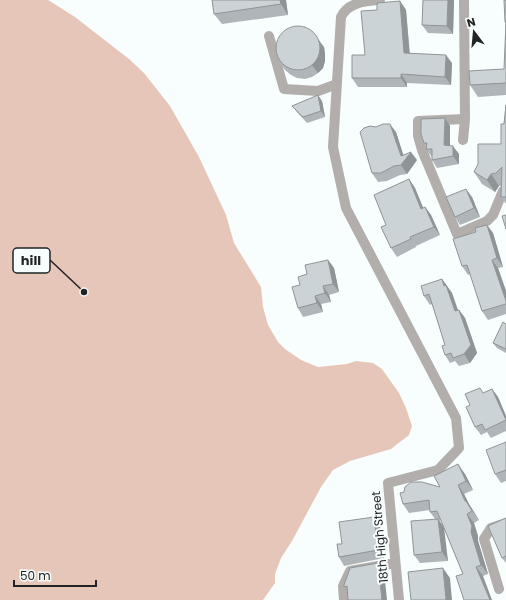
<svg xmlns="http://www.w3.org/2000/svg" width="506" height="600" viewBox="0 0 506 600" font-family="Poppins,sans-serif">
<style>
.green{fill:#e7c6ba}
.lines{fill:none;stroke-linecap:round;stroke-linejoin:round}
.minor{stroke:#b1aeac;stroke-width:10}
.wall{fill:#afb5b8}
.shaded-wall{fill:#8f9496}
.building{fill:#ccd3d6;stroke:#8f9496}
.labels{text-anchor:middle;stroke-width:4;stroke-linejoin:round;paint-order:stroke}
.street-label{font-size:12px;fill:#212324;stroke:#f8fdfe}
.leader{fill:none;stroke:#212324;stroke-width:1.5}
.callout-dot{fill:#212324;stroke:#f8fdfe;stroke-width:1.5}
.callout{fill:#f8fdfe;stroke:#212324;stroke-width:1.5}
.callout-label{font-size:13px;text-anchor:middle;font-weight:bold;fill:#212324}
</style>
<rect width="100%" height="100%" fill="#f8fdfe"/>
<path class="green" d="M0,0h48l27,17 54,42 15,14 26,33 29,51 27,58 8,28 27,44 2,20 5,18 10,17 7,7 16,11 17,7 29,-3 9,-3 17,2 9,6 17,24 7,15 6,18 -3,9 -18,14 -41,12 -17,9 -12,17 -29,54 -11,17 -6,16v9l-12,17h-263z"/>
<g class="lines">
<path class="minor" d="M380,0c-14,1 -32,2 -39,17l-8,130 13,61 110,210 3,30 -21,22 -50,13 11,117
M269,36l15,53 34,2 19,-7
M465,119l-47,2v15l4,14 35,84 30,-13 6,-6 10,-24
M463,140l2,-21 -1,-119
M499,589l-15,-50 7,-11 15,-5
M344,600l-1,-14 7,-15 45,-8"/>
</g>
<path class="wall" d="M212,0h74l2,15 -66,9 -8,-10z
M423,0h31l-1,34 -25,-1 -6,-8z
M506,0v95l-28,2 -8,-12 34,-16 2,-46 -1,-1z
M400,1l6,9 4,43 42,10 -1,22 -44,-2v4h-49l-6,-9 13,-23 12,-45z
M324,47l1,7v7l-2,7 -5,5 -6,4 -7,2 -8,-1 -6,-3 -6,-5 -6,-9z
M322,101l3,16 -18,6 -11,-12 -4,-5z
M506,105v99l-5,-7v-11h-2l-4,6 -13,-8 -8,-12 27,-28z
M445,118l5,8v20l9,8v10l-22,4 -5,-8v-3l-6,-8 1,-2 -3,-4z
M396,132l7,23 14,5 -10,14 -7,1 -13,6 -9,1 -6,-9z
M409,179l6,9 8,20 2,-1 6,8 9,20 -24,11v1l-19,10 -6,-9 -5,-23z
M472,197l8,20 -20,8 -5,-8z
M487,225l6,8 10,34 -5,1 8,23v23l-18,6 -6,-9 -12,-37 -2,1 -6,-9 14,-34z
M328,260l6,8 5,24 -10,3 2,7 -10,2 2,8 -20,5 -5,-9 2,-23 7,-11z
M442,279l10,14 6,17h1l6,8 12,35 -7,10 -11,3 -4,-5 -5,2 -5,-8v-10l-13,-41 -2,1 -6,-9z
M506,324v29l-9,-5 -4,-5z
M492,389l6,8 8,19v15l-15,7 -4,-6 -6,3 -6,-8 -5,-22 14,-12z
M506,442v39l-5,2 -6,-9z
M465,474l8,16 -9,4 5,10 10,16 -5,3 4,13v5l10,33 -5,2 -20,-2 -22,-54 -2,1 9,40 -28,2 -6,-8 21,-36 -5,-7v-2l-21,3 -6,-9 37,-17z
M374,517l6,9 4,32 -40,8 -5,-9z
M506,518v45l-4,-5z"/>
<path class="shaded-wall" d="M280,0h6l2,15 -7,-11z
M448,0h6l-1,34 -6,-8z
M400,1l6,9 4,51 -6,-8z
M318,39l6,8 1,7v7l-2,7 -5,5 -6,-8z
M446,55l6,8 -1,22 -6,-8z
M401,74l6,9v4l-6,-9z
M318,95l4,6 3,16 -4,-6z
M445,118l5,8v28l-6,-9z
M390,124l6,8 9,28 6,-8 6,8 -10,14 -6,-9v-9z
M453,146l6,8v10l-6,-8z
M491,174l8,12 -4,6 -8,-12z
M409,179l6,9 12,29 -6,-8z
M466,189l6,8 8,20 -6,-9z
M425,207l6,8 9,20 -6,-8z
M487,225l6,8 10,34 -6,-9z
M328,260l6,8 5,24 -6,-8z
M492,260l6,8 8,23v10z
M442,279l10,14 9,27 -6,-9 -11,-25z
M323,286l6,9 2,7 -6,-9z
M315,296l6,8 2,8 -6,-9z
M459,310l6,8 12,35 -7,10 -6,-9z
M492,389l6,8 8,19v5z
M458,464l7,10 8,16 -7,-9z
M458,485l6,9 5,10 10,16 -14,-19z
M467,514l7,9 4,13v5l10,33 -7,-9 -10,-33z
M374,517l6,9 4,32 -6,-8z
M438,519l6,8 4,34 -6,-9z
M378,563l6,8 3,29h-5z
M476,567l7,9 9,24h-2z
M443,568l7,10 2,22h-6z"/>
<path class="building" d="M212,0h68l1,4 -67,10z
M423,0h25l-1,26 -25,-1z
M504,0h2v83l-36,2 -1,-14 35,-2 2,-47h-1z
M400,1l4,52 42,2 -1,22 -44,-3v4h-49v-23h13l-4,-44 16,-1v-7z
M276 48a22 22 0 1 1 44 0a22 22 0 1 1-44 0Z
M318,95l3,16 -18,6 -11,-11z
M506,105v92h-5l1,-30 -6,6 -5,1 -4,6 -13,-8 4,-8v-20h23v-20h3z
M445,118l-1,27 9,1v10l-21,4v-11h-6l1,-6h-3l-3,-9v-15z
M383,124h7l11,32 10,-4 -10,13 -7,1 -13,7h-9l-12,-41 4,-4 6,-2 6,1z
M409,179l12,30 4,-2 9,20 -24,10 1,2 -20,9 -10,-21 5,-2 -12,-30z
M466,189l8,19 -19,9 -9,-20z
M506,215v14l-4,-13z
M487,225l10,33 -5,2 14,41v3l-24,7 -15,-46 -5,1 -9,-27 23,-7 -1,-4z
M328,260l5,24 -10,2 2,7 -10,3 2,7 -19,5 -6,-21 8,-2 -2,-8 9,-3 -2,-9z
M442,279l2,7 2,-1 9,26 4,-1 12,35 -7,9 -11,4 -2,-5 -6,2 -3,-9 3,-1 -16,-51 -5,2 -3,-10z
M503,322l3,2v25l-13,-6z
M480,388l3,5 9,-4 14,31 -21,10 -3,-6 -7,3 -9,-20 4,-2 -5,-11z
M506,442v28l-11,4 -9,-24z
M458,464l8,17 -8,4 7,16h1l6,10 -5,3 5,12 -1,6 10,33 -5,2 14,33h-26l-8,-24 7,-2 -26,-63 -7,1 -1,-12 -26,4 -3,-11 4,-1 1,-5 6,-5h11l18,5 -6,-11z
M374,517l4,33 -39,7 -2,-13h5l-3,-22z
M506,518v38l-4,2 -14,-32z
M438,519l4,33 -28,3 -3,-34z
M378,563l4,37h-34l-1,-14 -3,1v-2l6,-17z
M443,568l3,32h-35l-3,-28z"/>
<g class="labels">
<g class="street-label">
<text transform="translate(380 537) rotate(-95)" y="4">18th High Street</text>
</g>
</g>
<path class="leader" d="M84 292L50 260"/>
<circle class="callout-dot" cx="84" cy="292" r="4"/>
<rect class="callout" x="13" y="248" width="37" height="25" rx="4"/>
<g class="callout-label">
<text x="31" y="265">hill</text>
</g>
<g transform="translate(474 32) rotate(344)" stroke="#f8fdfe" stroke-width="3" paint-order="stroke">
<path d="M0-3L7 15L0 10L-7 15Z" fill="#212324"/>
<text y="-6" font-size="11" font-weight="bold" text-anchor="middle" fill="#212324">N</text>
</g>
<path d="M14 580v6h82v-6" fill="none" stroke="#212324" stroke-width="2"/>
<text x="20" y="580" font-size="12" fill="#212324" stroke="#f8fdfe" stroke-width="3" paint-order="stroke">50 m</text>
</svg>
